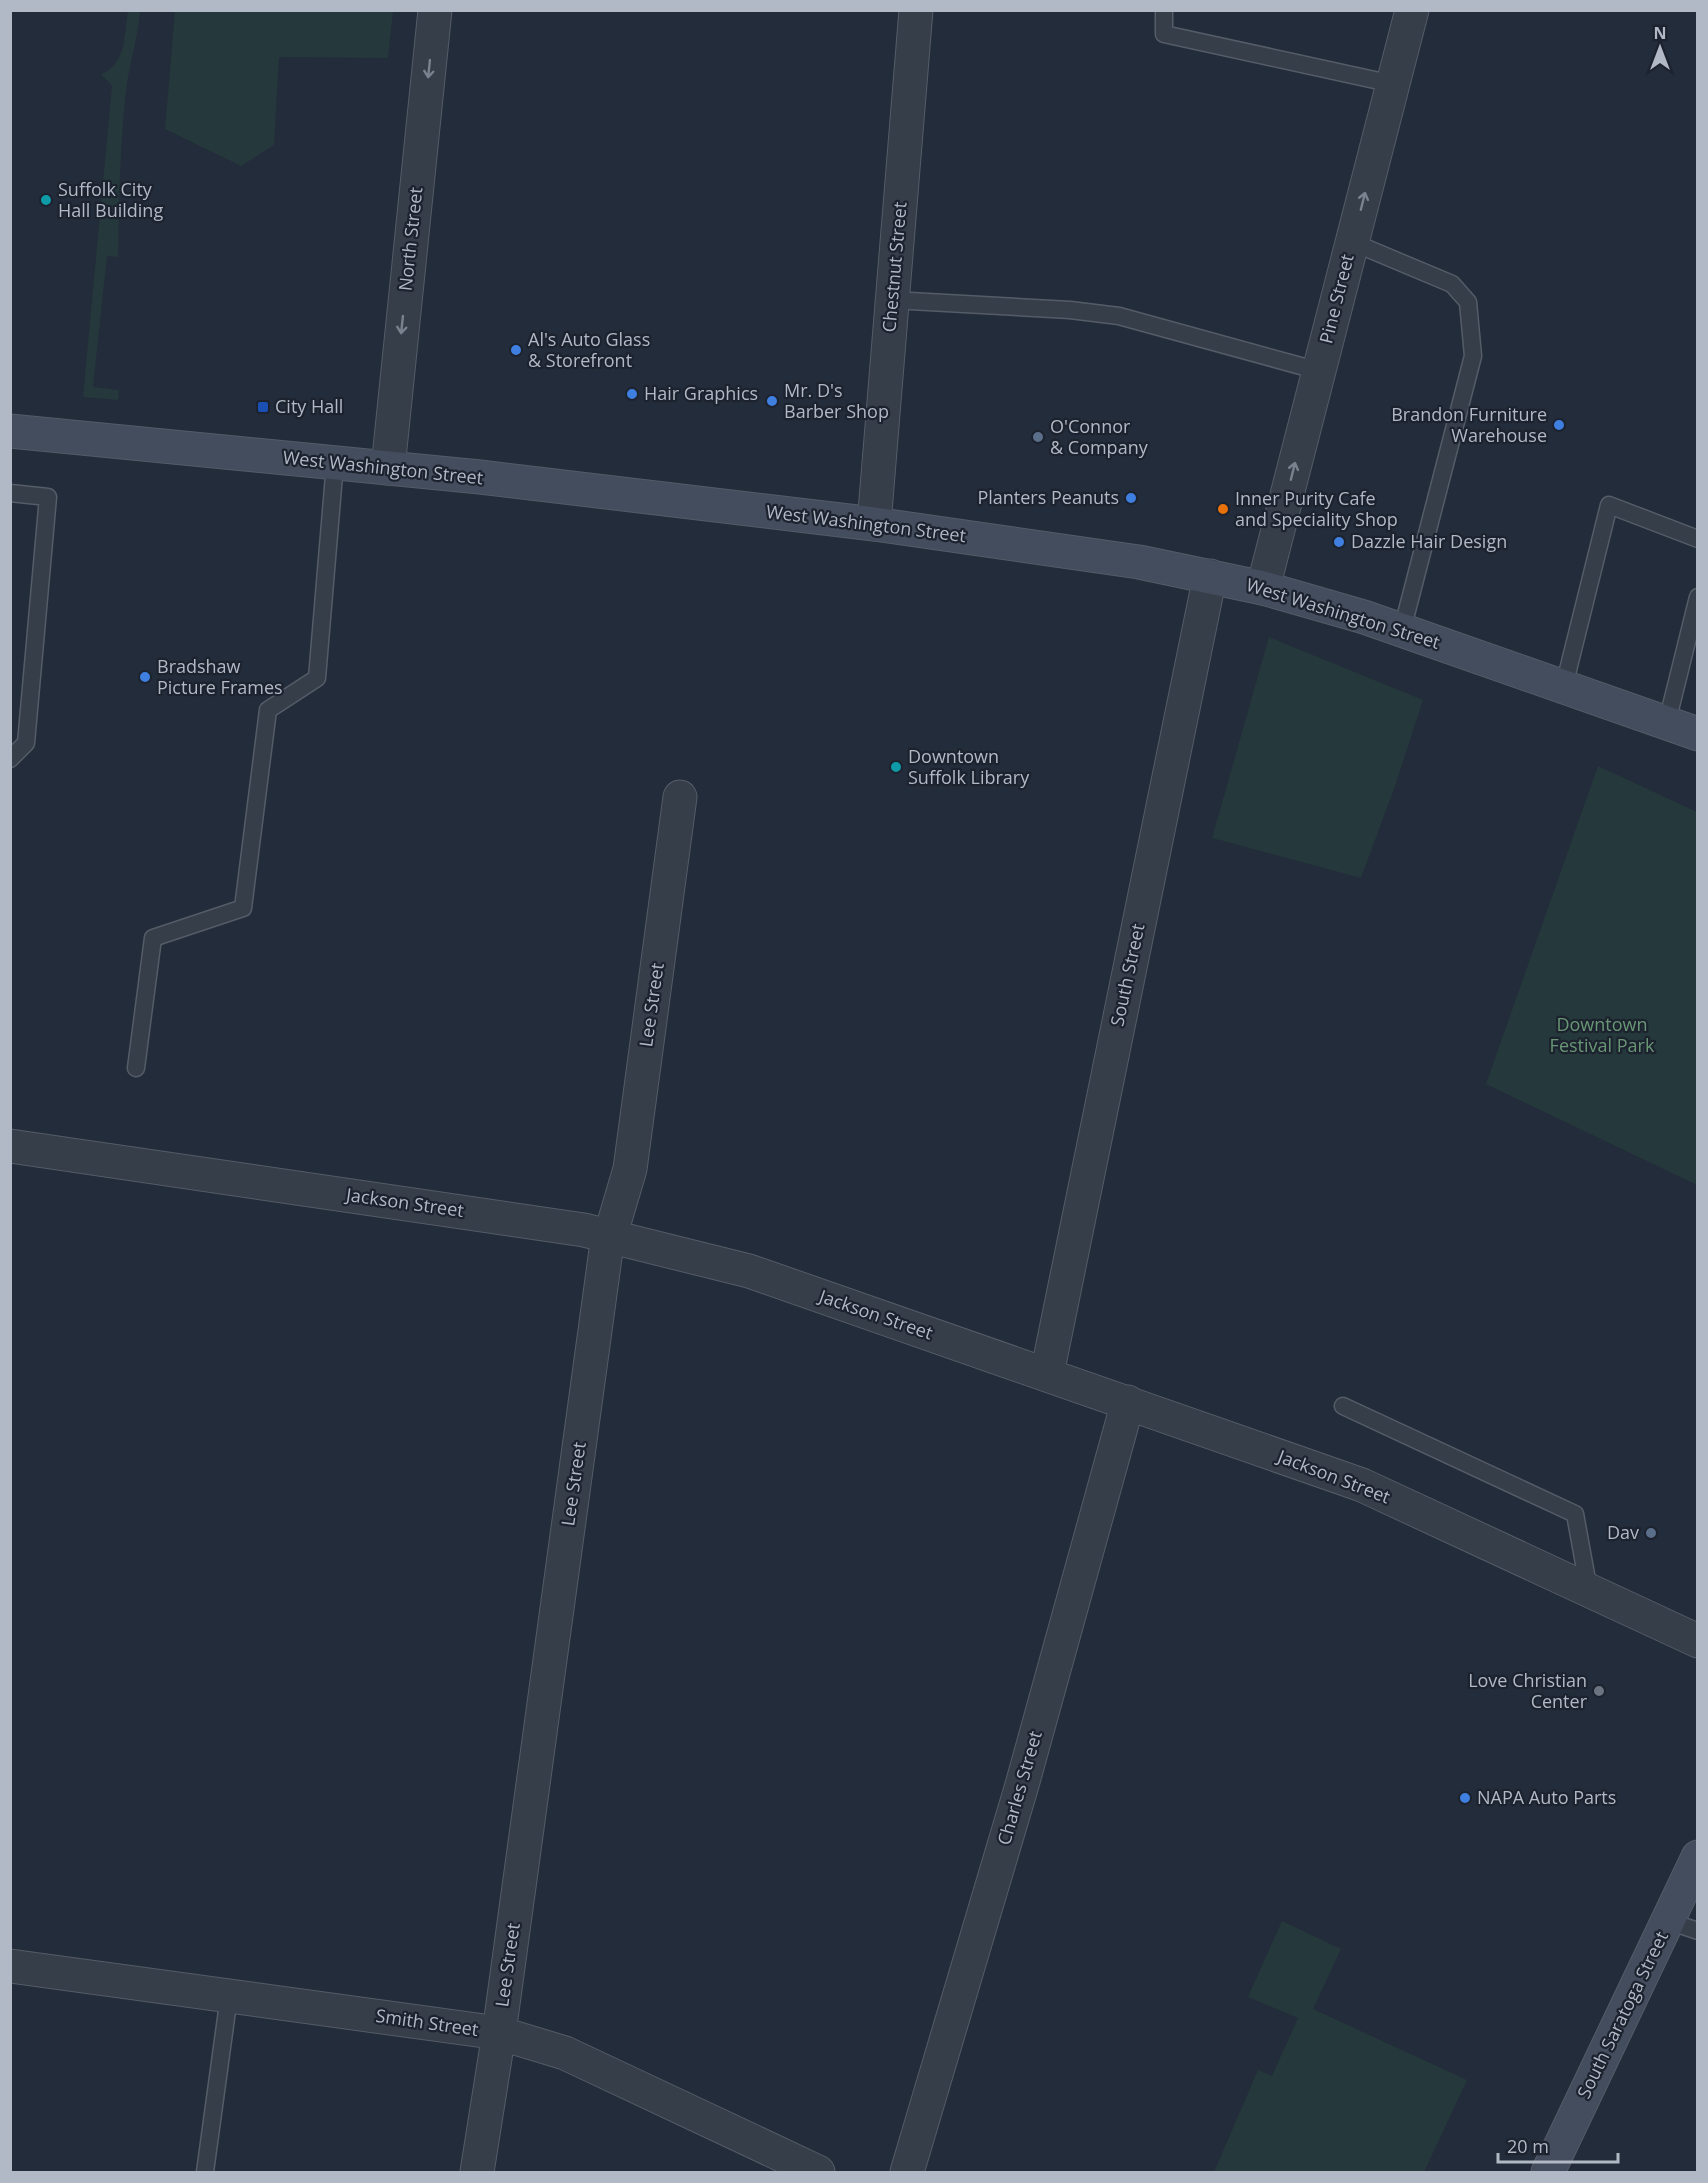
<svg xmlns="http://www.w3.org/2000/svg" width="1708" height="2183" viewBox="0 0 1708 2183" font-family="'Open Sans',sans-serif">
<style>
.green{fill:#25383b}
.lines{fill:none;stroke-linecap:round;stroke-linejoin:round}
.lane-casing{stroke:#545c68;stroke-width:19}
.street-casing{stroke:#545c68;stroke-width:35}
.secondary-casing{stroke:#545c68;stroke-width:35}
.lane{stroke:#363e4a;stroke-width:16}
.street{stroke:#363e4a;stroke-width:33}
.secondary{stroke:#444d5d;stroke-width:33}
.oneway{stroke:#7a828e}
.culture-dot{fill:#0f9aa8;stroke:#1c232f;stroke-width:2}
.shop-dot{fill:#3f7fe0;stroke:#1c232f;stroke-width:2}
.transit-dot{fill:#1a4fb4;stroke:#1c232f;stroke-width:2}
.service-dot{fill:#5c6f8a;stroke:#1c232f;stroke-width:2}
.food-dot{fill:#e8710a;stroke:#1c232f;stroke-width:2}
.worship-dot{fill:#6b7280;stroke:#1c232f;stroke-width:2}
.labels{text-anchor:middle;stroke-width:4.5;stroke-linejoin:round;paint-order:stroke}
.poi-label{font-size:18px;fill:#b1b9c6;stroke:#1c232f;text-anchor:start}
.street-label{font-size:18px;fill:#b1b9c6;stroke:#1c232f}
.park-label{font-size:18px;fill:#699775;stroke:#1c232f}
</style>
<rect width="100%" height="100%" fill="#232c3a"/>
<path class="green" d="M128,11h12c-2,25 -9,47 -13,72 -7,58 -8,116 -9,174l-11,-1 -14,131 26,3 -1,10 -35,-3 29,-311 -11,-12c26,-10 23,-39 27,-63z
M175,11h218l-5,47 -109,-1 -5,88 -33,21 -76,-37z
M1269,637l154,63 -29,89 -33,89 -149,-40z
M1598,766l99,46v373l-211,-101z
M1282,1921l59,28 -28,60 154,71 -43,92h-210l44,-102 14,6 26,-58 -50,-21z"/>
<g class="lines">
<g class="lane-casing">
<path id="lane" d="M1164,10v24l229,50
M1352,242l100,42 16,18 5,54 -71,274
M892,300l178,10 49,6 200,55
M10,493l38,4 -22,246 -16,16
M1564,686l45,-181 89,34
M1667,722l31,-125
M136,1068l17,-130 90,-30 25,-198 49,-32 18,-215
M1343,1406l232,108 14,77
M1668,1921l30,10
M205,2172l24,-176"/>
</g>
<g class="street-casing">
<path id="street" d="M388,468l47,-458
M874,524l42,-514
M1263,588l149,-578
M10,1146l574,84 165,41 613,214 336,156
M1047,1374l163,-798
M10,1966l489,67 66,20 253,119
M477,2172l22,-139 107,-783 24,-81 50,-372
M907,2172l115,-387 106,-383"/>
</g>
<g class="secondary-casing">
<path id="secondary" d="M10,431l470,46 394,47 265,38 124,26 101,29 334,117
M1548,2172l150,-315"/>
</g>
<use href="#lane" class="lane"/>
<use href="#street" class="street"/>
<use href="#secondary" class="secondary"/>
</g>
<defs><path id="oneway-shaft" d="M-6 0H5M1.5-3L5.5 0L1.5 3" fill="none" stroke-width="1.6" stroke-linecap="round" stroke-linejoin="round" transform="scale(1.5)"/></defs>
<g class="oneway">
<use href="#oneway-shaft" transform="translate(429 69) rotate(96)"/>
<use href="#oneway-shaft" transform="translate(1363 201) rotate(-76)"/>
<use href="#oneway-shaft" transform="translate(402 325) rotate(96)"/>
<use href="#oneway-shaft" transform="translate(1293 471) rotate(-76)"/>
</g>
<g class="culture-dot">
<circle cx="46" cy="200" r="6"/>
<circle cx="896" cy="767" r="6"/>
</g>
<g class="shop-dot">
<circle cx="516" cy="350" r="6"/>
<circle cx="632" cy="394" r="6"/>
<circle cx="772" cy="401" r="6"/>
<circle cx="1559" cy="425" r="6"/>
<circle cx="1131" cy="498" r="6"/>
<circle cx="1339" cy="542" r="6"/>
<circle cx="145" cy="677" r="6"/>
<circle cx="1465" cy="1798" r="6"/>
</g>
<rect class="transit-dot" x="257" y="401" width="12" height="12" rx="3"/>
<g class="service-dot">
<circle cx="1038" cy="437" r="6"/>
<circle cx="1651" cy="1533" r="6"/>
</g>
<circle class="food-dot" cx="1223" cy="509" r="6"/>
<circle class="worship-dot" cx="1599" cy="1691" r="6"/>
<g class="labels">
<g class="poi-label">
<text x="58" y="196">Suffolk City<tspan x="58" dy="21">Hall Building</tspan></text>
<text x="528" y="346">Al's Auto Glass<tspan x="528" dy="21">&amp; Storefront</tspan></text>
<text x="784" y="397">Mr. D's<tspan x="784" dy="21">Barber Shop</tspan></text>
<text x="644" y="400">Hair Graphics</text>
<text x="275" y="413">City Hall</text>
<text x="1547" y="421" text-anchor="end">Brandon Furniture<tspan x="1547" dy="21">Warehouse</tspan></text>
<text x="1050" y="433">O'Connor<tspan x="1050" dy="21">&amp; Company</tspan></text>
<text x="1119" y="504" text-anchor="end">Planters Peanuts</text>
<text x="1235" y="505">Inner Purity Cafe<tspan x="1235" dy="21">and Speciality Shop</tspan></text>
<text x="1351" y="548">Dazzle Hair Design</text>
<text x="157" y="673">Bradshaw<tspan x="157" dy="21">Picture Frames</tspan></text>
<text x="908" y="763">Downtown<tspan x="908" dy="21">Suffolk Library</tspan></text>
<text x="1639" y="1539" text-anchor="end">Dav</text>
<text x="1587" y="1687" text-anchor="end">Love Christian<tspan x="1587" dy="21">Center</tspan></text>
<text x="1477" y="1804">NAPA Auto Parts</text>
</g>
<g class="street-label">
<text transform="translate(411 239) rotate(-84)" y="6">North Street</text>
<text transform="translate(895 267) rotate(-85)" y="6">Chestnut Street</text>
<text transform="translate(1337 299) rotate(-76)" y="6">Pine Street</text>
<text transform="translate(383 468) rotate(6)" y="6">West Washington Street</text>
<text transform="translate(866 524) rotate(7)" y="6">West Washington Street</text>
<text transform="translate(1343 614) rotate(17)" y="6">West Washington Street</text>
<text transform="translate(1128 975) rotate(-78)" y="6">South Street</text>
<text transform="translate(652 1005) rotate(-82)" y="6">Lee Street</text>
<text transform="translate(405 1203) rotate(8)" y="6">Jackson Street</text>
<text transform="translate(876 1315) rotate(19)" y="6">Jackson Street</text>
<text transform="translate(1334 1477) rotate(21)" y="6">Jackson Street</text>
<text transform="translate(574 1484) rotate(-82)" y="6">Lee Street</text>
<text transform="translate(1020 1788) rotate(-74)" y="6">Charles Street</text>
<text transform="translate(508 1965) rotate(-82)" y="6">Lee Street</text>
<text transform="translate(1623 2015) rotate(-64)" y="6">South Saratoga Street</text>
<text transform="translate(427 2023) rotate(8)" y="6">Smith Street</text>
</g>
<g class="park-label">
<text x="1602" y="1031">Downtown<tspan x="1602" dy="21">Festival Park</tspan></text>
</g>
</g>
<rect width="1708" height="2183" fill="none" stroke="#b1b9c6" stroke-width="24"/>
<g transform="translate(1660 48)" stroke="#1c232f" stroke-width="4.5" paint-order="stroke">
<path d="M0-4.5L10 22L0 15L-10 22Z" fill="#b1b9c6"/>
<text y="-9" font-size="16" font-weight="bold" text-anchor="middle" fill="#b1b9c6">N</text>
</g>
<path d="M1498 2153v9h120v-9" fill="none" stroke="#b1b9c6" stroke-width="3"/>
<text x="1507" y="2153" font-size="18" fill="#b1b9c6" stroke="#1c232f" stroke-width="4.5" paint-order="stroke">20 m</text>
</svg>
